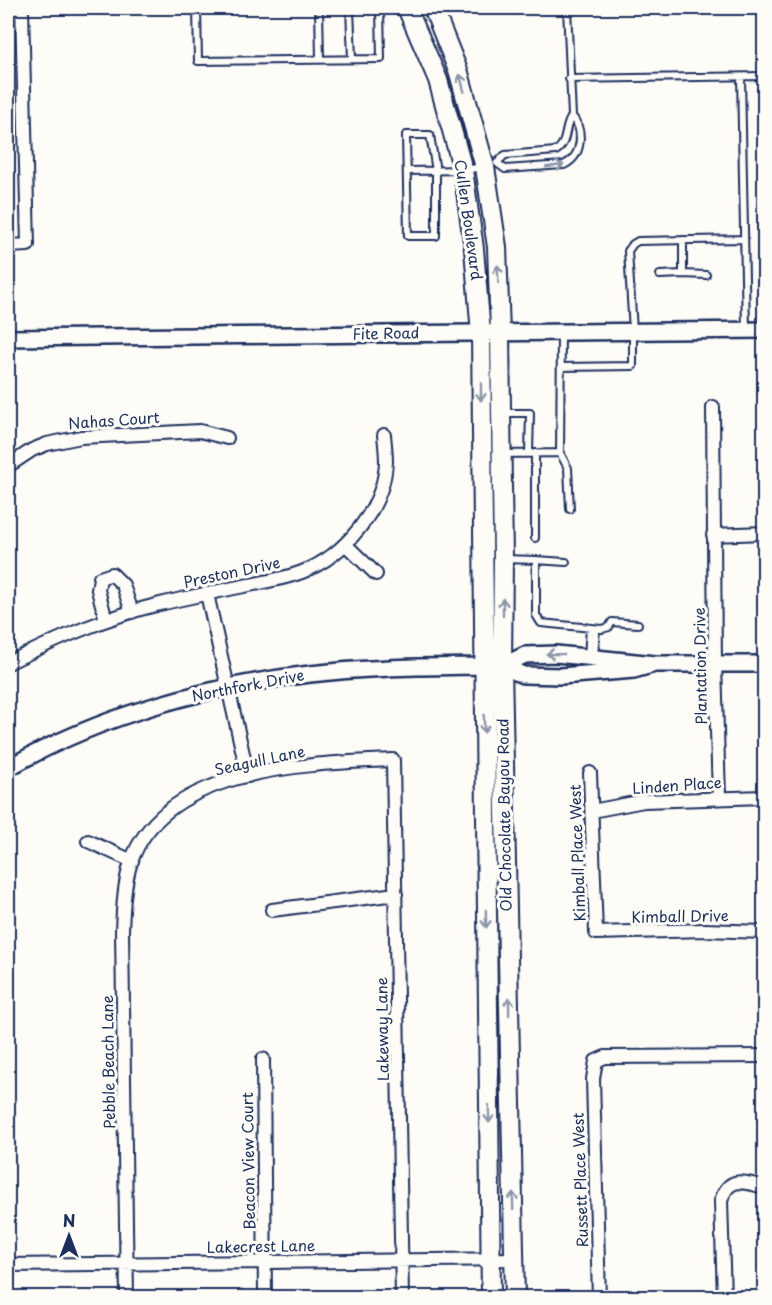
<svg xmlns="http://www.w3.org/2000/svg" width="772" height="1305" viewBox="0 0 772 1305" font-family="'Playpen Sans',sans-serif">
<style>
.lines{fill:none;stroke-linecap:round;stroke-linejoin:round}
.service-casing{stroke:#1b2f5e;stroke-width:10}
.minor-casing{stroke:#1b2f5e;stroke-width:16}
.tertiary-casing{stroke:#1b2f5e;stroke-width:20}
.secondary-casing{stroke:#1b2f5e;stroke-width:22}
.service{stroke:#fdfcf7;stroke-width:6}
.minor{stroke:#fdfcf7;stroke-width:12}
.tertiary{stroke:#fdfcf7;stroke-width:15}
.secondary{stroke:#fdfcf7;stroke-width:18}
.oneway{stroke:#8c96aa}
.labels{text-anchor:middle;stroke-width:6;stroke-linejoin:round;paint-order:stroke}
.street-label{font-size:15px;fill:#1b2f5e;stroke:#fdfcf7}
</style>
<rect width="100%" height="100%" fill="#fdfcf7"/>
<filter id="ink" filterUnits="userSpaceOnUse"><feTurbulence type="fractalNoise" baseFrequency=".0167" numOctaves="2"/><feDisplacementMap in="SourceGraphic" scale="12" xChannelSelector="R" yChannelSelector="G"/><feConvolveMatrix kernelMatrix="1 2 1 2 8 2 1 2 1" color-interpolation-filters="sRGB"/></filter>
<g filter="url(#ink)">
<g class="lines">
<g class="service-casing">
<path id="service" d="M197,8l1,53 183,-2 -1,-51
M319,8l1,51
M350,8l2,51
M567,8l5,108c-9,12 -3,26 -16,35l-51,4 -8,8 8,6 59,-4c19,-9 20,-35 8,-49
M741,77l5,253
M569,79l195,-3
M406,135h24l6,36v65h-28z
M407,171l56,-1 21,-3
M683,274l23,1
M660,275l23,-1v-34
M561,367l72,-1v-35l-5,-80 5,-7 5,-3 106,-2
M502,413h28l-1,40
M560,453l8,15 2,41
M504,454l56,-1 1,-120
M535,538v-85
M504,559l32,1v55l5,8 61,6 7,-2 3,-5 26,2
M536,560l30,2
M588,656l2,-28
M594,657l2,-28"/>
</g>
<g class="minor-casing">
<path id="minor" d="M8,246l20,-1 -6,-237
M713,407l2,256 4,134
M8,466l24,-16 15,-6 34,-7 119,-6 27,7
M713,535l51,-2
M345,544l31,30
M207,594l41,182
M106,620l-8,-30 2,-12 12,-4 11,11 9,27
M8,663c49,-24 98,-46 152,-59 29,-7 59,-13 89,-19 18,-4 35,-6 53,-13 42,-16 82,-63 84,-110 0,-9 -1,-18 -2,-27
M590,773l6,160 109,-3 59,2
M592,811l52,-10 120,-4
M88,841l44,20
M272,910l124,-16
M263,1059l2,239
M8,1265l507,-6
M127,1298l-5,-368c1,-22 2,-46 9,-68 33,-96 179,-98 262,-102l9,538
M599,1298l-6,-219 3,-18 9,-4 159,-1
M724,1298l-3,-97c8,-26 22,-19 43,-14"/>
</g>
<g class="tertiary-casing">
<path id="tertiary" d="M8,338l756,-8
M502,666l23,-11 31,-1 99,10h109
M8,768c91,-52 198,-82 302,-94 58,-7 116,-7 173,-8h19l21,9 38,1 73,-6 21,-6"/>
</g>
<g class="secondary-casing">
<path id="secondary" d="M407,8l31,72 25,90 11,79 7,85 10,964
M433,8l26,65 26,94 12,80 3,86 3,226 -1,107 13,632"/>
</g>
<use href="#service" class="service"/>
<use href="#minor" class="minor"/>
<use href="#tertiary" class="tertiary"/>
<use href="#secondary" class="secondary"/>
</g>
<defs><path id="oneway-shaft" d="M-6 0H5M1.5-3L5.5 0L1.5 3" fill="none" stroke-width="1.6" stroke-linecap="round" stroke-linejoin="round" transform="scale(1.5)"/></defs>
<g class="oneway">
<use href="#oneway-shaft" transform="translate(462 83) rotate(-105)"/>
<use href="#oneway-shaft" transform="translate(555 166) rotate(-8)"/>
<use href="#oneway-shaft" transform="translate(498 274) rotate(-92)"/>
<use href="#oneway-shaft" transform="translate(481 392) rotate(90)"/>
<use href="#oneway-shaft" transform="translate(503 607) rotate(-90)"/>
<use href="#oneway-shaft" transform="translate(555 654) rotate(-179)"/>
<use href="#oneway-shaft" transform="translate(484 724) rotate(89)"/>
<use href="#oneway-shaft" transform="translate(486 919) rotate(89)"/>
<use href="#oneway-shaft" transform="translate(509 1006) rotate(-91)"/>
<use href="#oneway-shaft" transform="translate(489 1114) rotate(89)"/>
<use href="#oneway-shaft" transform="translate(513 1201) rotate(-91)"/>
</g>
</g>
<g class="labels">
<g class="street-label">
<text transform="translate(468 220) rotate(82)" y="5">Cullen Boulevard</text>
<text transform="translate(386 334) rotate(-1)" y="5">Fite Road</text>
<text transform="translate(114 421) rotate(-4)" y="5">Nahas Court</text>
<text transform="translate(232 573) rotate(-12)" y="5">Preston Drive</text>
<text transform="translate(701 666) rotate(-91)" y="5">Plantation Drive</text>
<text transform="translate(248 686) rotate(-11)" y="5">Northfork Drive</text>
<text transform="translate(260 761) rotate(-12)" y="5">Seagull Lane</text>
<text transform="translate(677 786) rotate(-4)" y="5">Linden Place</text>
<text transform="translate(505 815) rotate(-91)" y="5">Old Chocolate Bayou Road</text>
<text transform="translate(578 853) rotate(-92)" y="5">Kimball Place West</text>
<text transform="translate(680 917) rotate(-1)" y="5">Kimball Drive</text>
<text transform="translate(383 1029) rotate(-91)" y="5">Lakeway Lane</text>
<text transform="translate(109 1062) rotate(-91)" y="5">Pebble Beach Lane</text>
<text transform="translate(249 1161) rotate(-91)" y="5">Beacon View Court</text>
<text transform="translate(581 1180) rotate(-92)" y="5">Russett Place West</text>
<text transform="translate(261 1247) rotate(-1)" y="5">Lakecrest Lane</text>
</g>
</g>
<rect width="772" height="1305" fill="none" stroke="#fdfcf7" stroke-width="30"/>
<rect x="15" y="15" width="742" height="1275" fill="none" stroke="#1b2f5e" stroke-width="2" filter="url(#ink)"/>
<g transform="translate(69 1236)" stroke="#fdfcf7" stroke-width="4.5" paint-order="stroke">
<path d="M0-4.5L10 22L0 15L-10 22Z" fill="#1b2f5e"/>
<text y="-9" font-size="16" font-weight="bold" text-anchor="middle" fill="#1b2f5e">N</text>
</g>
</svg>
